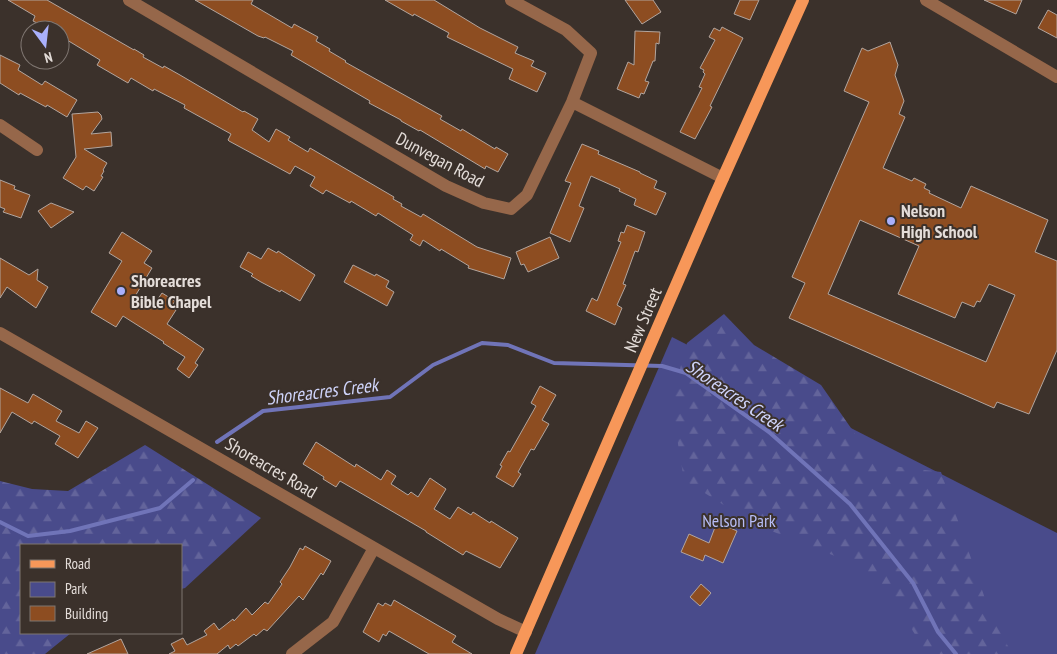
<svg xmlns="http://www.w3.org/2000/svg" width="1057" height="654" viewBox="0 0 1057 654" font-family="'PT Sans Narrow',sans-serif">
<style>
.green{fill:#494b8b}
.forest{fill:url(#forest-firs)}
.lines{fill:none;stroke-linecap:round;stroke-linejoin:round}
.stream{stroke:#7074b8;stroke-width:4}
.building{fill:#8d4d21;stroke:#b2a59e;fill-rule:evenodd}
.minor{stroke:#96674a;stroke-width:12}
.major{stroke:#f79759;stroke-width:12}
.poi-dot{fill:#a9b0fc;stroke:#3b312b;stroke-width:2}
.labels{text-anchor:middle;stroke-width:4;stroke-linejoin:round;paint-order:stroke}
.street-label{font-size:18px;fill:#e4ddd9;stroke:#3b312b}
.poi-label{font-size:18px;font-weight:bold;fill:#e4ddd9;stroke:#3b312b;text-anchor:start}
.park-label{font-size:18px;fill:#b7bdf6;stroke:#3b312b}
.water-label{font-size:19px;font-style:italic;fill:#cfd4fa;stroke:#3b312b}
</style>
<defs>
<pattern id="forest-firs" width="22" height="20" patternUnits="userSpaceOnUse" patternTransform="scale(1.25)"><rect width="22" height="20" fill="#494b8b"/><path d="M5 1l3.5 6h-7zM16 11l3.5 6h-7z" fill="#63649b"/></pattern>
</defs>
<rect width="100%" height="100%" fill="#3b312b"/>
<path class="green" d="M672,337l385,196v121h-522z"/>
<path class="forest" d="M724,314l30,31 67,40 55,79 65,8 48,138 23,44h-85l-27,-44 -60,-52 -86,-34 -70,-44 -13,-78 16,-59z
M145,445l116,73 -76,70 -4,1v-44h-160v88h50l-26,21h-45v-173l32,8 36,2z"/>
<g class="lines">
<path class="stream" d="M217,442l46,-31 127,-14 43,-32 49,-22 26,2 46,18 108,3 24,7 83,59 81,72 63,79 25,49 18,22
M0,522l28,14 42,-5 90,-23 33,-28"/>
</g>
<path class="building" d="M8,0h39l87,50v-1l10,6 -1,2 20,11 1,-2 16,9 63,37 1,-1 14,8 -6,11 17,12 7,-13 14,8 -2,3 20,12 2,-4 84,49 -1,2 9,5 -1,2 20,11 2,-3 54,33 34,11 -7,21 -36,-11 1,-2 -28,-17 -1,2 -17,-11 -3,6 -10,-6 3,-5 -35,-22 -2,3 -25,-15 -1,2 -24,-13 -3,4 -13,-8 5,-9 -20,-11 -5,8 -61,-33 -1,-1 3,-6 -47,-26 1,-3 -31,-16 -1,2 -22,-13 -3,5 -31,-18 3,-5 -33,-20 1,-1 -8,-4v-5h-24l3,-6 -6,-3 2,-5z
M195,0h58l-2,4 41,24 2,-4 24,13 -2,4 14,8 -1,2 17,10 -1,1 97,54 -2,3 21,12 1,-2 33,20 1,-2 12,7 -10,18 -12,-6 -1,3 -65,-39 -1,1 -18,-10v-1l-32,-17 1,-2 -79,-46 2,-4 -28,-14 -1,1 -6,-2z
M385,0h49l46,28 38,19 -3,6 19,8 -3,5 15,7 -9,19 -28,-13 4,-10 -66,-32 2,-4 -35,-19 -1,2z
M625,0h28l8,12 -19,12z
M740,0h19l-9,20 -16,-6z
M984,0h38l-6,14z
M1048,10l9,5v23l-19,-10z
M722,27l21,11 -33,68 2,1 -17,32 -15,-7 22,-44 -3,-1 6,-13 -2,-2 1,-2 -4,-2 15,-28 -6,-3 5,-9 6,3z
M635,31l25,1 -1,12 -3,-1 -1,18h-2l-8,20 4,1 -5,12 -3,-1 -2,5 -22,-9 11,-27 6,3z
M890,42l8,23 -3,10 9,26 -5,13 6,3 -22,51 29,13 2,-3 12,6 -2,4 6,3 -1,2 32,15 10,-22 77,34 -13,32 22,9v89l-28,64 -32,-12 -3,6 -205,-90 16,-35 -13,-6 77,-175 -25,-11 18,-43 6,3zM860,220l59,26 -21,48 57,24 7,-16 12,5 3,-6 3,1 9,-18 26,11 -29,67 -158,-68z
M0,55l20,10 -2,5 24,15 3,-4 32,19 -10,17 -20,-12 -1,2 -26,-14 -1,2 -19,-12z
M98,112l3,3 1,4 -11,15 20,-2 1,14 -28,3 23,14 -4,7 1,1 -3,5 2,1 -9,14 -8,-5 -3,4 -20,-12 13,-21 -4,-43z
M582,144l17,7 -1,3 42,18v1l17,8 -3,7 12,5 -10,22 -22,-10 2,-6 -17,-8 1,-2 -29,-13 -12,30 5,2 -14,34 -20,-9 21,-50 -6,-2z
M0,180l15,6 -1,3 16,6 -9,23 -18,-6 2,-3 -5,-2z
M51,203l23,9 -23,16 -13,-17z
M627,225l18,7 -7,20 -3,-1 -12,33 3,1 -9,20 5,3 -7,17 -29,-14 6,-13 5,3 24,-59 -3,-1 3,-9 3,1z
M122,232l30,19 -8,12 8,5 -18,30 17,11 11,-16 13,8 -4,6 5,3 -9,14 37,25 -9,14 3,2 -9,13 -12,-9 8,-12 -22,-14 1,-1 -41,-26 -7,11 -25,-15 31,-51 -13,-8z
M550,237l9,21 -31,14 -4,-8 -3,1 -5,-13z
M268,248l9,5 1,-2 37,24 -15,26 -19,-11 -1,2 -19,-10 -10,-6 2,-2 -13,-7 8,-15 13,7z
M0,258l29,17 9,-6 -1,11 11,7 -12,21 -29,-21 -7,11z
M353,265l22,11 1,-2 13,7 -3,6 8,5 -7,14 -43,-24z
M540,386l16,9 -14,25 7,4 -15,26 -3,-1 -13,23 3,2 -8,13 -17,-10 6,-11 -2,-1 8,-14 2,1 26,-46 -5,-3z
M0,388l28,15 5,-9 29,17 -6,10 23,12 7,-12 12,7 -20,30 -23,-14 5,-8 -26,-15 -2,3 -20,-12 -12,21z
M316,442l39,25 1,-3 25,16 6,-10 9,6 -5,8 17,11 3,-3 7,5 12,-19 16,11 -12,20 16,10 8,-12 13,8 2,-3 17,11 1,-2 27,17 -18,30 -34,-17 -3,4 -37,-23v-1l-86,-50 -4,6 -13,-8 1,-2 -21,-13z
M717,522l20,9 -14,32 -18,-8 -2,6 -22,-9 8,-18 20,9z
M305,546l26,15 -8,14 -2,-2 -18,27 -4,-4 -32,35 -3,-2 -8,7 -2,-2 -16,12 -2,-2 -6,5 -2,-4 -11,9h-48l6,-3 -4,-7 12,-6 4,7 20,-10 -3,-4 10,-8 5,7 14,-11 1,2 12,-13 6,7 13,-13 3,2 14,-20 -2,-2 10,-15 10,-19 3,2z
M701,584l10,9 -11,13 -10,-9z
M394,600l62,36 -4,6 20,12h-43l-40,-23 -3,5 -3,-2 -4,8 -16,-10 15,-29 5,3 2,-3 6,3z
M121,639l7,15h-41z"/>
<g class="lines">
<path class="minor" d="M129,0l317,186 38,17 27,6 16,-14 45,-93 19,-49 -25,-23 -55,-30
M926,0l131,77
M572,102l151,76
M0,125l37,25
M0,333l498,286 28,13
M292,654l41,-32 41,-74"/>
<path class="major" d="M516,654l198,-456 89,-198"/>
</g>
<g class="poi-dot">
<circle cx="891" cy="221" r="5"/>
<circle cx="121" cy="291" r="5"/>
</g>
<g class="labels">
<g class="street-label">
<text transform="translate(440 160) rotate(28)" y="6">Dunvegan Road</text>
<text transform="translate(643 320) rotate(-67)" y="6">New Street</text>
<text transform="translate(271 468) rotate(30)" y="6">Shoreacres Road</text>
</g>
<g class="poi-label">
<text x="901" y="217">Nelson<tspan x="901" dy="21">High School</tspan></text>
<text x="131" y="287">Shoreacres<tspan x="131" dy="21">Bible Chapel</tspan></text>
</g>
<g class="park-label">
<text x="739" y="527">Nelson Park</text>
</g>
<g class="water-label">
<text transform="translate(322 391) rotate(-7)" y="7">Shoreacres Creek</text>
<text transform="translate(735 395) rotate(34)" y="7">Shoreacres Creek</text>
</g>
</g>
<rect x="20" y="544" width="162" height="90" fill="#3b312b" stroke="#7f7671"/>
<rect x="30" y="560" width="25" height="8" fill="#f79759" stroke="#7f7671"/>
<text x="65" y="569" font-size="15" fill="#e4ddd9">Road</text>
<rect x="30" y="582" width="25" height="15" fill="#494b8b" stroke="#7f7671"/>
<text x="65" y="594" font-size="15" fill="#e4ddd9">Park</text>
<rect x="30" y="606" width="25" height="15" fill="#8d4d21" stroke="#7f7671"/>
<text x="65" y="619" font-size="15" fill="#e4ddd9">Building</text>
<g transform="translate(45 45) rotate(165)"><circle r="24" fill="#3b312b" stroke="#7f7671"/>
<path d="M0-4L9 19L0 12L-9 19Z" fill="#a9b0fc"/>
<text y="-8" font-size="14" font-weight="bold" text-anchor="middle" fill="#e4ddd9">N</text>
</g>
</svg>
